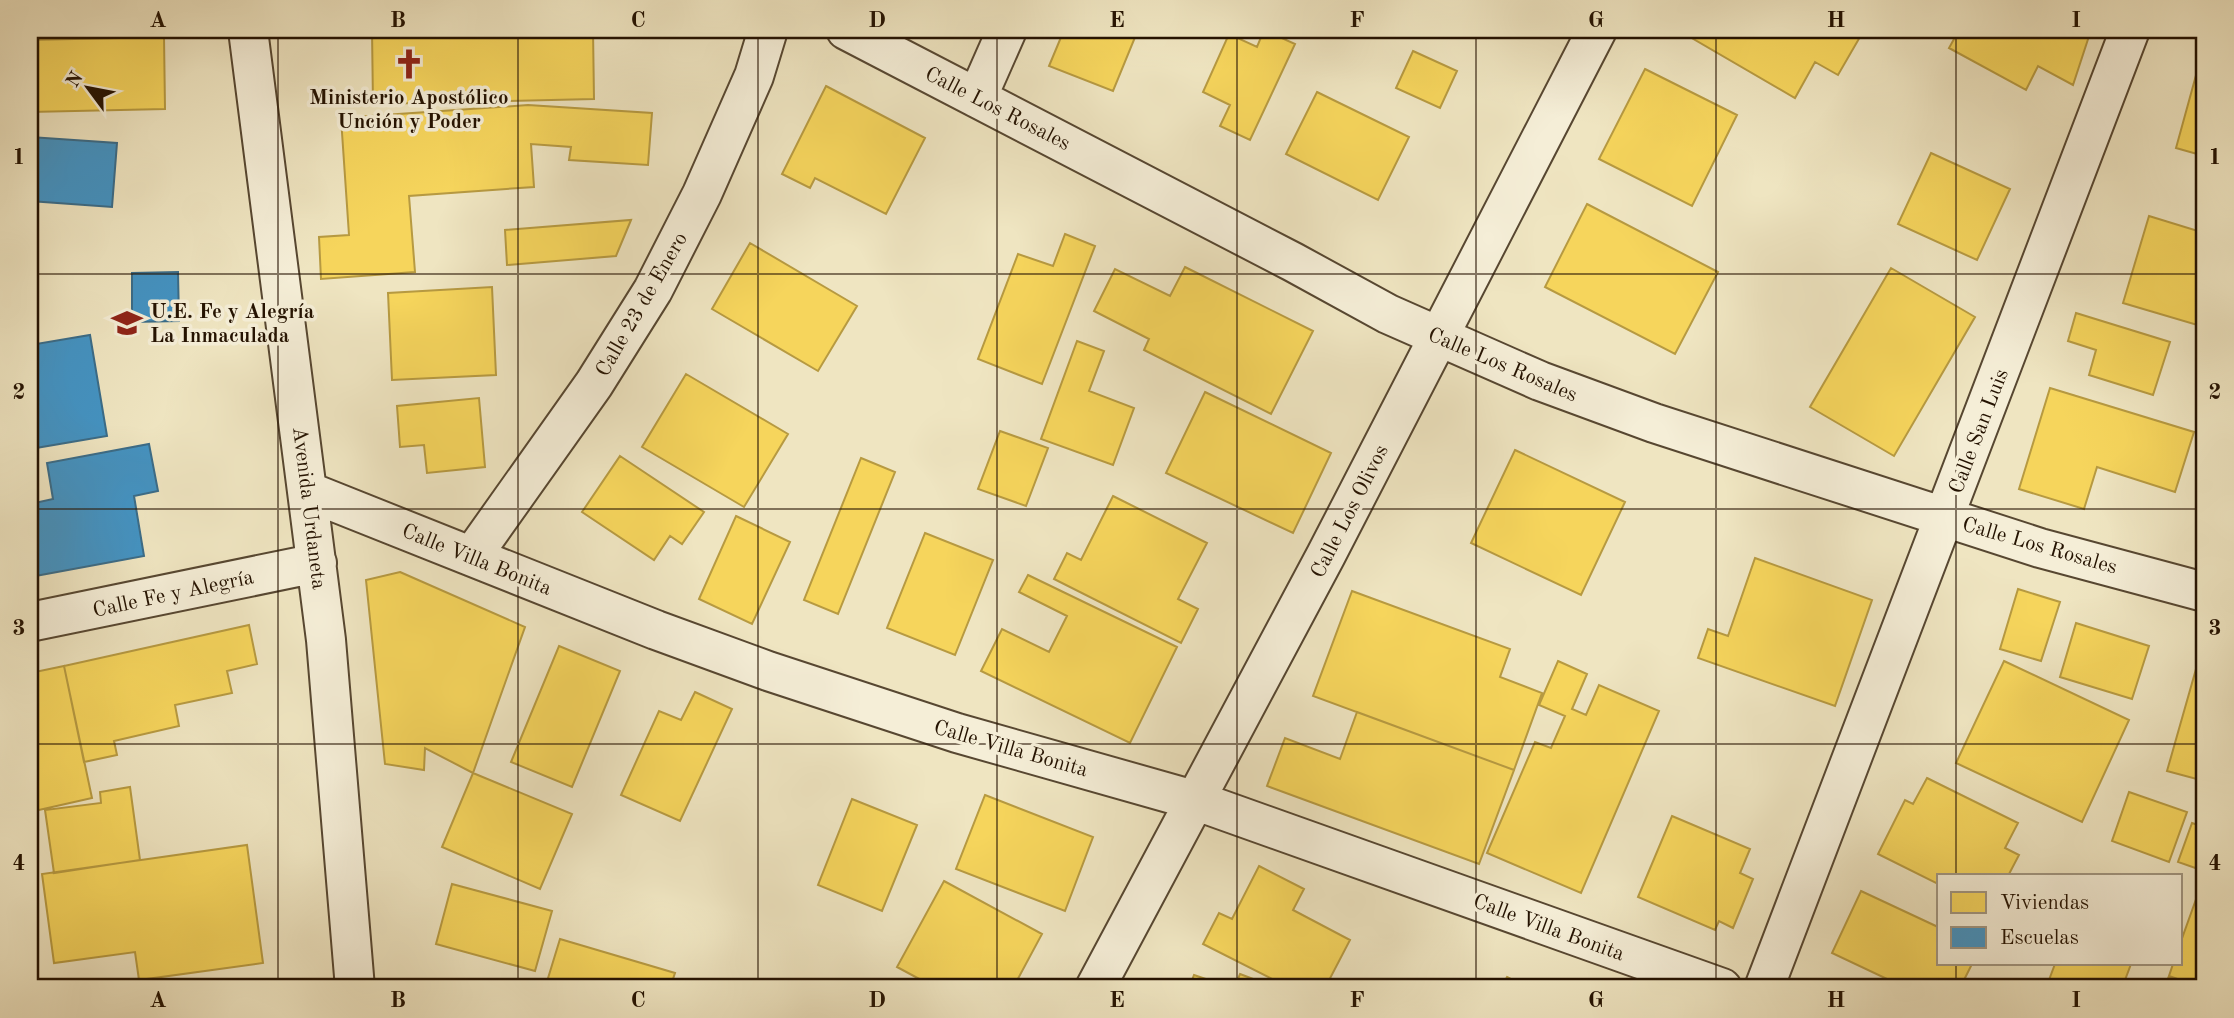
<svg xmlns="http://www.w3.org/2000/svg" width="2234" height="1018" viewBox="0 0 2234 1018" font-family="'Old Standard TT',serif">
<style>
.homes{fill:#f6d55c;stroke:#b79a41;stroke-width:2}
.schools{fill:#4393c3;stroke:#3a6c89;stroke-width:2}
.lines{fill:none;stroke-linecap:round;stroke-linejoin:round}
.minor-casing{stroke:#574731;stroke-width:42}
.minor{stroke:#f5eed7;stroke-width:38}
.grid{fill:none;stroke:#241201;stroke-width:2;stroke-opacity:0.55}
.labels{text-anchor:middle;stroke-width:7;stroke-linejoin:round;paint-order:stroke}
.poi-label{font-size:21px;font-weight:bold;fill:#241201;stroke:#f5eed7}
.street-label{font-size:21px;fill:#241201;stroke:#f5eed7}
.neatline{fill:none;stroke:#241201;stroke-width:2.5}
.grid-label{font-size:23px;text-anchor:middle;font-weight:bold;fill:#241201}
</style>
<rect width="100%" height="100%" fill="#efe5c1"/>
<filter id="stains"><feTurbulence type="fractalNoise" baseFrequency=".00286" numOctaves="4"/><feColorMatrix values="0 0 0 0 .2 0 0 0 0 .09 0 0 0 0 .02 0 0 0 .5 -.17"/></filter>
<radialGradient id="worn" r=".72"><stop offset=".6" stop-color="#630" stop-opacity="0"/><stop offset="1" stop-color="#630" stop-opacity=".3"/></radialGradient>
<path class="homes" d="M372,30h221l1,69 -221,5z
M1064,30h74l-25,61 -64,-25z
M1264,30l31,14 -45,96 -30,-14 10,-21 -27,-13 26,-58 28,13z
M1678,30h186l-26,45 -23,-13 -20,36z
M1959,30h132l-18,55 -35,-19 -12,24 -77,-42z
M164,37l1,72 -135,3v-72z
M1413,51l44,20 -17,37 -44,-20z
M2198,68l6,2v86l-28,-8z
M1645,69l92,46 -45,91 -93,-47z
M826,86l99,52 -39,76 -71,-36 -5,10 -28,-14z
M1317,92l92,45 -31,63 -92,-46z
M528,105l124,8 -4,52 -79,-5 2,-13 -40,-3 3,43 -125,9 6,76 -94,7 -2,-42 30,-2 -8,-117z
M1931,153l79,36 -33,71 -79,-36z
M1587,204l131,68 -43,82 -130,-67z
M2149,216l52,16 3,-11v106l-81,-24z
M631,220l-15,36 -109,9 -2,-35z
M1065,234l30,12 -53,138 -64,-25 40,-105 35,12z
M750,243l107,63 -39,65 -106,-62z
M1185,267l128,64 -42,83 -127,-64 5,-11 -55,-28 21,-42 55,27z
M1891,268l84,49 -81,139 -84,-49z
M492,287l4,88 -104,5 -4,-87z
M2076,313l94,29 -17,53 -64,-20 7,-25 -28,-9z
M1077,341l27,10 -15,40 45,17 -21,57 -72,-26z
M686,374l102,60 -44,73 -102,-60z
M2050,388l144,44 -19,60 -78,-25 -13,42 -65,-20z
M1205,392l126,61 -38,80 -127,-60z
M479,398l6,69 -58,6 -3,-28 -24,2 -3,-41z
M1000,431l48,17 -22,58 -48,-17z
M1515,450l110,52 -44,93 -110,-52z
M620,456l84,56 -22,32 -12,-8 -16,24 -72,-48z
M861,458l34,14 -57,142 -34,-14z
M1113,496l94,47 -29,56 20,10 -17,34 -127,-64 13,-26 14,7z
M736,516l54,26 -38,82 -53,-25z
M925,533l68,27 -38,95 -68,-27z
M1755,558l117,42 -37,106 -137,-48 10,-29 20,7z
M400,572l125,55 -52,146 -48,-25 -1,22 -39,-6 -19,-184z
M1028,575l149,72 -47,96 -149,-72 21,-42 47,23 18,-36 -48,-24z
M2018,589l42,13 -19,59 -41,-12z
M1352,591l158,58 -10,28 42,16 -28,77 -201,-74z
M2076,623l73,23 -17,53 -72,-22z
M249,625l8,39 -30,7 5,22 -57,12 4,21 -65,15 3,14 -33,7 -20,-96z
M559,646l61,25 -48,116 -61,-25z
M1558,661l29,13 -15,35 14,6 13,-30 60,26 -78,182 -94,-40 48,-111 16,6 14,-32 -26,-11z
M2004,661l125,59 -47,102 -126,-59z
M2198,662l6,2v117l-37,-10z
M64,666l28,132 -62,14v-139z
M695,692l37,17 -52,112 -59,-26 38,-84 22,9z
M1357,712l157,58 -35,94 -212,-78 18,-48 55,21z
M473,773l99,41 -32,75 -98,-42z
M1927,778l91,45 -13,25 14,7 -11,21h-70v8l-60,-30 27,-54 8,4z
M130,787l10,73 -86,13 -9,-63 56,-7 -1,-11z
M2129,792l58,20 -18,50 -57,-21z
M985,795l108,42 -28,74 -109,-42z
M852,799l65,26 -35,86 -64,-26z
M1672,816l78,33 -10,24 13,6 -20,49 -14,-7 -4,9 -77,-33z
M2192,823l12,4v44l-26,-9z
M247,845l16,118 -124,17 -4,-28 -81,11 -12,-89z
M1259,866l45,23 -11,21 57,30 -25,48h-35l-87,-44 16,-31 13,6z
M2204,877v111h-1l-34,-12 4,-12h7v-20z
M944,881l98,53 -29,54h-77l-39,-21z
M452,884l100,27 -17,60 -99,-27z
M1861,891l77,36v37h34l-12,24h-54l-74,-35z
M560,939l115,34 -5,15h-125z
M2055,964h76l-9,24h-76z
M1240,974l37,14h-43z
M1194,975l38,13h-43z
M2169,976l34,12h-39z
M1507,977l21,11h-27z"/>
<path class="schools" d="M30,137l87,6 -5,64 -82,-6z
M178,272l1,49 -47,1v-49z
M90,335l17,101 -77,13v-104z
M149,444l9,47 -24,5 10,60 -114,21v-73l23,-5 -6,-36z"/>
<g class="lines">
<g class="minor-casing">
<path id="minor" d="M248,30l78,610 29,348
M846,30l447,232 95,52 152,67 114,42 386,125 164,44
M977,98l30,-68
M307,491l349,139 112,41 189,62 240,68 525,187
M472,556l122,-172 59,-94 49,-96 52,-118 14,-46
M30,622l287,-59
M1095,988l231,-433 271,-525
M1764,988l366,-958"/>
</g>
<use href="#minor" class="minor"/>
</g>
<path class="grid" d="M278,30v958M518,30v958M758,30v958M997,30v958M1237,30v958M1476,30v958M1716,30v958M1956,30v846M30,274h2174M30,509h2174M30,744h2174M1956,964v24"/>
<defs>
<g id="church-bare" transform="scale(2.415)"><path d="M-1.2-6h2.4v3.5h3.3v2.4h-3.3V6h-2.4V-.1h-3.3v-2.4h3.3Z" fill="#8f2418" stroke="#f5eed7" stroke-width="2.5" paint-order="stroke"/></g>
<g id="school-bare" transform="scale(2.415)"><path d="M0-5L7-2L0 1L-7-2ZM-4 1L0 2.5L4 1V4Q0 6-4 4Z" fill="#8f2418" stroke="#f5eed7" stroke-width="2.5" paint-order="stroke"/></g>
</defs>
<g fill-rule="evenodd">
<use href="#church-bare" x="409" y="64"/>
<use href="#school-bare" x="127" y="323"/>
</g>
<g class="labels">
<g class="poi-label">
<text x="409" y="104">Ministerio Apostólico<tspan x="409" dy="24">Unción y Poder</tspan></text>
<text x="150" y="318" text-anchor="start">U.E. Fe y Alegría<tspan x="150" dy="24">La Inmaculada</tspan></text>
</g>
<g class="street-label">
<text transform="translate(998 108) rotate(27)" y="7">Calle Los Rosales</text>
<text transform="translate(641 304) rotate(-60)" y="7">Calle 23 de Enero</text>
<text transform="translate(1503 364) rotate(23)" y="7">Calle Los Rosales</text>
<text transform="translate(1978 431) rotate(-69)" y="7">Calle San Luis</text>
<text transform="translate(310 508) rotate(83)" y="7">Avenida Urdaneta</text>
<text transform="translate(1349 511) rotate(-63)" y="7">Calle Los Olivos</text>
<text transform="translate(2040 545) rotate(16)" y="7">Calle Los Rosales</text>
<text transform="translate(477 559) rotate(22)" y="7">Calle Villa Bonita</text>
<text transform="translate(173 593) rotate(-12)" y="7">Calle Fe y Alegría</text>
<text transform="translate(1011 748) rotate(16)" y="7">Calle Villa Bonita</text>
<text transform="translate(1549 927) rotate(20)" y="7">Calle Villa Bonita</text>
</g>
</g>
<rect width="2234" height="1018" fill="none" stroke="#efe5c1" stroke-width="77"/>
<rect x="1937" y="874" width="245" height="91" fill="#f5eed7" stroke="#a19681" stroke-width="2"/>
<rect x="1951" y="892" width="35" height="21" fill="#f6d55c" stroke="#a19681" stroke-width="2"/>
<text x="2000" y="909" font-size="21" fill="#241201">Viviendas</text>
<rect x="1951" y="927" width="35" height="21" fill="#4393c3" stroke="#a19681" stroke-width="2"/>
<text x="2000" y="944" font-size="21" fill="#241201">Escuelas</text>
<g transform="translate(88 88) rotate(302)" stroke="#f5eed7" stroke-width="5" paint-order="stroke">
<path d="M0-5L12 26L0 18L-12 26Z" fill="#241201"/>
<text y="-10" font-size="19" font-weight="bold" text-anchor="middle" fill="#241201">N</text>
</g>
<rect x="38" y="38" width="2158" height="941" class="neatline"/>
<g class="grid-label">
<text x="158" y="27">A</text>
<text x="398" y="27">B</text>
<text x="638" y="27">C</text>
<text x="877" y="27">D</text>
<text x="1117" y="27">E</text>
<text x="1357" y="27">F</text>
<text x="1596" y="27">G</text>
<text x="1836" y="27">H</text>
<text x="2076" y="27">I</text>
<text x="19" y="164">1</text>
<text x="2215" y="164">1</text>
<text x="19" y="399">2</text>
<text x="2215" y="399">2</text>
<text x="19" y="635">3</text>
<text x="2215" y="635">3</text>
<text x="19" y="870">4</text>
<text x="2215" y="870">4</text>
<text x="158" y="1007">A</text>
<text x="398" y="1007">B</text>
<text x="638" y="1007">C</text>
<text x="877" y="1007">D</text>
<text x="1117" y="1007">E</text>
<text x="1357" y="1007">F</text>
<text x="1596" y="1007">G</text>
<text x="1836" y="1007">H</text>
<text x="2076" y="1007">I</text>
</g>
<rect width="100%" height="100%" filter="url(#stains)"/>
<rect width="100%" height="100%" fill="url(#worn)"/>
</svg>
